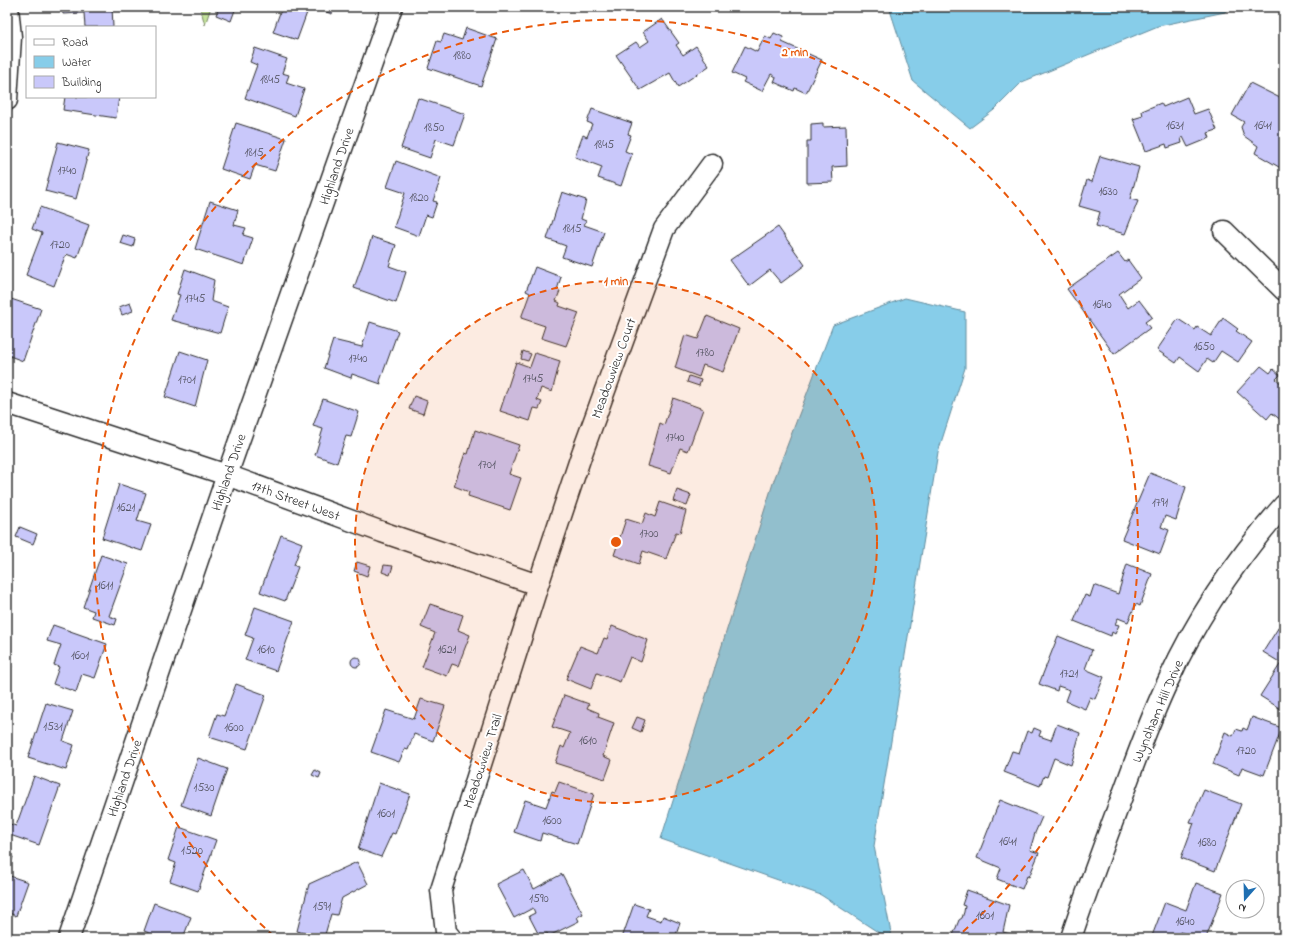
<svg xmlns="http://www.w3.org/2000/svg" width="1291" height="945" viewBox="0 0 1291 945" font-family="'Indie Flower',sans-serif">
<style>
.green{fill:#c3e29a;stroke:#778662}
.water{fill:#87cde9;stroke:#628c9d}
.building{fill:#c9c8fa;stroke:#2b2b2b}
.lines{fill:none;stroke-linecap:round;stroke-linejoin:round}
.street-casing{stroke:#2b2b2b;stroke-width:23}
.street{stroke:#fff;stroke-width:20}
.ring{fill:none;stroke:#e8590c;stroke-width:2;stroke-dasharray:7 5}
.labels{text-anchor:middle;stroke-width:4;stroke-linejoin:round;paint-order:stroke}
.number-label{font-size:12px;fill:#52525f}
.street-label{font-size:14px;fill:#2b2b2b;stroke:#fff}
.centre{fill:#e8590c;stroke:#fff;stroke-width:2}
.ring-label{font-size:12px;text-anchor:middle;font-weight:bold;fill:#e8590c;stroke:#fff;stroke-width:4;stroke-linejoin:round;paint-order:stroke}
</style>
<rect width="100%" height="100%" fill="#fff"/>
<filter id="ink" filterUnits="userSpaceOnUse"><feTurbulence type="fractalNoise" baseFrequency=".025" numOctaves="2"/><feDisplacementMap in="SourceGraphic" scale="8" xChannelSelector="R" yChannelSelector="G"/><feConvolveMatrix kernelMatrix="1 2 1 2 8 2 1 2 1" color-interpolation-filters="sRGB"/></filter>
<g filter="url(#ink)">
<path class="green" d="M200,7h11l-6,18z"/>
<path class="water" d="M889,7h339l-3,5 -67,14 -136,56 -28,28 -24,18 -57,-47z
M905,298l60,14v56l-27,84 -64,394 18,92h-5l-66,-43 -160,-56 113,-359 59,-155z"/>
<path class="building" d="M62,7h50l1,20h-28l-1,-14 -21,1z
M219,7h10l6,3 -4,11 -15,-6z
M282,7h27l-12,33 -24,-8z
M312,7h22l-2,7z
M662,19l17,24 -3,2 7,10 13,-9 13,20 -31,21 -8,-14 -30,17 -24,-35 20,-13 4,5 9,-6 -6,-9z
M466,28l31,11 -16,47 -53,-18 9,-27 4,1 3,-8 18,6z
M774,33l9,4 -1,5 40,18 -16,33 -11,-5 -1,3 -20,-9 2,-5 -5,-3 -9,17 -19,-9 2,-3 -13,-6 13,-27 12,6 8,-16 6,3z
M255,48l32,11 -5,14 7,2 -3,8 18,6 -9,27 -50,-18 12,-33 -7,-3z
M1250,83l34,17v35l-3,5 3,2v28l-29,-17 3,-7 -14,-10 -3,-9 3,-5 -12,-7z
M65,97h54l-3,21 -53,-8z
M1187,97l7,17 14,-5 9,21 -9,3 2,5 -22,9 -5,-10 -2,1 1,5 -15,5 -1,-4 -20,7 -13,-32 10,-3 -1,-5 19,-8 2,4z
M418,98l47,16 -11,31 -18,-6 -6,19 -29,-10z
M592,109l40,14 -4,11 3,1 -6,16 7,3 -11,32 -23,-8 4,-11 -27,-10 8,-22 4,2 5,-13 -5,-2z
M236,123l50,16 -11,32 -20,-6 -5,14 -29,-10z
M823,123v4l23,-1 1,40 -15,1 1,15 -26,1v-42h4v-17z
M58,142l31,8 -13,49 -31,-8z
M1100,156l39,11 -9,32 8,2 -13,33 -29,-8 4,-14 -21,-6 8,-26 5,2z
M396,161l45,17 -8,23 4,1 -5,15 -6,-2 -7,21 -25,-9 11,-34 -18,-6z
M562,192l24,8 -5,19 5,2 -2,4 20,7 -12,35 -30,-10 4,-11 -19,-7z
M210,201l28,9 -4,15 12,3 -3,7 10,3 -9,27 -49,-16z
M40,207l49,18 -12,33 -11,-4 -12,32 -28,-11 16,-42 -10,-4z
M778,227l27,38 -24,18 -11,-13 -21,16 -19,-26z
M123,235l12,4 -2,8 -13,-4z
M372,237l24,8 -7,21 17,6 -10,31 -42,-15z
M1118,253l7,9 3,-2 13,18 -22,16 9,14 11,-8 13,17 -7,5 5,6 -36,26 -47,-65z
M535,267l26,10 -4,13 3,1 -4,10 4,2 -1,3 20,7 -13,33 -25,-8 4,-12 -24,-8 9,-25 -4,-2z
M185,269l29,11 -3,21 17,6 -8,26 -49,-13 9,-25 -3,-1z
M8,298l33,11 -18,52 -16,-6v-53z
M130,303l3,8 -11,4 -3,-8z
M707,316l32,13 -16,43 -20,-7 -4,12 -24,-9 10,-33 13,4z
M1223,318l15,11 -2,2 16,11 -14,20 -17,-11 -8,12 -6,-4 -8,12 -19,-14 -4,6 -19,-13 21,-31 17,11 2,-3 14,9z
M370,322l28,9 -18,50 1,3 -29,-10 -1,4 -27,-10 9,-28 29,7z
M180,351l27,9 -12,47 -30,-10z
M523,351l8,3 -3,7 -7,-2z
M535,353l25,8 -8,31 -11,-4 -4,12 5,2 -3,7 -5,-1 -4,13 -30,-10 16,-49 14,5z
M1261,366l9,7 3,-4 7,6 -4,4 8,7v34l-2,1 -10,-8 -5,6 -30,-27z
M689,376l12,4 -2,6 -12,-4z
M414,396l13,5 -4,13 -14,-5z
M673,398l30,11 -15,42 -8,-3 -9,25 -23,-7 12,-43 4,2z
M323,399l36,13 -8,25 -5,-1 -9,27 -22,-8 8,-26 -10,-3z
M475,430l44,15 -10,29 12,4 -11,32 -42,-14 1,-4 -15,-6 11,-33 3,1z
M1150,473l36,14 -10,33 -11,-4 -4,11 8,3 -9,24 -38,-15z
M119,484l27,9 -9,28 14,4 -9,26 -40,-13z
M677,490l14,5 -4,11 -14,-5z
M660,502l26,9 -6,22 -4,-1 -10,27 -23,-8 -4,13 -25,-9 12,-36 16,5 4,-11 9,4z
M20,527l17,7 -4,10 -17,-7z
M281,535l21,8 -8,22 4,2 -13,34 -25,-9z
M101,555l27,9 -19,52 8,3 -2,6 -23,-8 2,-6 -11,-4z
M357,562l13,4 -3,10 -13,-5z
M1127,564l25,10 -12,32 -4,-2 -8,18 -10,-4 -3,6 4,1 -4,9 -3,-2 -1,4 -37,-15 11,-26 5,2 4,-12 24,9z
M384,565l9,1 -3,9 -8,-3z
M430,604l33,11 -5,15 12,5 -12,31 -6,-2 -5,12 -25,-9 13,-34 -14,-6z
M255,607l39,14 -18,50 -31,-11 8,-22 -8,-3z
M1282,622l2,2v87l-24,-15 21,-33 -18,-11z
M53,625l54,19 -12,34 -13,-4 -6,18 -23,-8 6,-17 -5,-2 7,-20 -14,-4z
M612,626l36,14 -7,22 -11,-5 -10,25 -23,-9 -6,16 -25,-10 14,-33 18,7 6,-15 3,1z
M1058,636l34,14 -7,19 19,8 -9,22 -5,-2 -5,12 -19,-8 4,-11 -12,-4 -1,5 -18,-7z
M351 662a5 5 0 1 1 10 0a5 5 0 1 1-10 0Z
M7,664l5,2 -4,10h-1z
M236,684l30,11 -19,54 -38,-12 8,-23 7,2z
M564,695l25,9 -2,4 12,5 -1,4 16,6 -11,33 9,4 -7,19 -50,-16 6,-17 3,2 6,-15 -18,-6z
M421,699l24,7 -12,35 -19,-7 -6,16 -3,-1 -6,13 -28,-10 15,-42 28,9z
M46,703l27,8 -10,30 11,4 -8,25 -38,-12z
M637,717l8,3 -4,12 -9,-4z
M1252,717l30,11 -18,47 -22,-8 -3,8 -26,-11 12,-32 8,4 3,-7 6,2 1,-3 4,2z
M1057,724l23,9 -9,32 -17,-7 -7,19 -3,-1 -4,10 -36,-14 8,-21 7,2 8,-22 5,2 2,-5 7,3 -2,5 12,4z
M198,758l29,11 -16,47 -30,-11z
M315,770l6,3 -2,5 -7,-3z
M34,776l26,10 -21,59 -32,-11v-11l9,3z
M559,782l35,12 -17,50 -35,-11 -2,8 -26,-9 11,-32 21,7 6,-16 3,1z
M379,783l31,11 -15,40 -3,-1 -11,24 -23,-8z
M1204,790l37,14 -26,67 -34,-13 13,-35 -4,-1z
M1000,800l42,17 -7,16 -5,17 9,3 -10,24 -2,-1 -5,13 -25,-10 4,-11 -24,-10z
M179,827l37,13 -18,51 -28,-10 6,-18 -8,-3z
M7,855l6,2 -6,16z
M357,862l11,22 -26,14 -5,17 -6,-1 -7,24h-4l-23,-7 12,-47z
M524,870l10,19 28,-15 21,40 -6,3 2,4 -30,15 -2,-3 -7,4 -11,-21 6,-3 -2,-5 -19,10 -18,-34z
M7,875l21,7 -12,34 -9,-4z
M1196,883l27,10 -17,45h-9l-17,-6 -3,6h-20l-5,-2 13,-34 21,8z
M967,890l42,15 -6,27 7,2 -1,4h-57l7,-18 3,-2 2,-6 1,-6 -3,-1z
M154,903l37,14 -8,21h-32l1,-4 -8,-3z
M634,904l15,5 -3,7 15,5 2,-5 17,7 -5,15h-53z"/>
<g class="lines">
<g class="street-casing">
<path id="street" d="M7,100l4,-63 -3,-30
M1224,231l60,59
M7,403l220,72 155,57 156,53
M69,938l158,-463 165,-468
M451,938l-5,-6 -5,-42 97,-305 43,-129 83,-227 48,-65
M1071,938c14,-43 30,-85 46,-128 16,-43 31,-87 51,-129 29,-64 70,-124 116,-176"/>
</g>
<use href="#street" class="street"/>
</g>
</g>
<circle cx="616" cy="542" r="261" fill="#e8590c" fill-opacity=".12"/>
<g class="ring">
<circle cx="616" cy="542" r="261"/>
<path d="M274 936A522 522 0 1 1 958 936"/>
</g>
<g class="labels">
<g class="number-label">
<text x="462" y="59">1880</text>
<text x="270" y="83">1845</text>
<text x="1175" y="129">1631</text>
<text x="1263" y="129">1641</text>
<text x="434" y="131">1850</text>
<text x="604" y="148">1845</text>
<text x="254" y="156">1815</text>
<text x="67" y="174">1740</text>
<text x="1108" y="195">1630</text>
<text x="419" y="201">1820</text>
<text x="572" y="232">1815</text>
<text x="60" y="248">1720</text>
<text x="195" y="302">1745</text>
<text x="1102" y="308">1640</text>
<text x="1204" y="350">1650</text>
<text x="705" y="356">1780</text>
<text x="358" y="362">1740</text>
<text x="533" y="382">1745</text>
<text x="187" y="383">1701</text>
<text x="675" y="441">1740</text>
<text x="487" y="468">1701</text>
<text x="1160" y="506">1791</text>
<text x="126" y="511">1621</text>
<text x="649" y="537">1700</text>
<text x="105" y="589">1611</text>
<text x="266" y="653">1610</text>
<text x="447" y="653">1621</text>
<text x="80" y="659">1601</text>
<text x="1069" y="677">1721</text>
<text x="53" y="730">1531</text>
<text x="234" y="731">1600</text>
<text x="588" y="744">1610</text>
<text x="1246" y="754">1720</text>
<text x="204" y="791">1530</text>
<text x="386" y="817">1601</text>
<text x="552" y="824">1600</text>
<text x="1008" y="845">1641</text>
<text x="1207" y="846">1680</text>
<text x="192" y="854">1520</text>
<text x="539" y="902">1590</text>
<text x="322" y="910">1591</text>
<text x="985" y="919">1601</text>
<text x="1185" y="925">1640</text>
</g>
<g class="street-label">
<text transform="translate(336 166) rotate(-71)" y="5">Highland Drive</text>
<text transform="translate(613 368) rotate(-70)" y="5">Meadowview Court</text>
<text transform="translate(228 472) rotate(-71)" y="5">Highland Drive</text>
<text transform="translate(296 500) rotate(20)" y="5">17th Street West</text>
<text transform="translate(1157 711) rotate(-67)" y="5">Wyndham Hill Drive</text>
<text transform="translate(482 761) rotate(-72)" y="5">Meadowview Trail</text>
<text transform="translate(124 778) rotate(-71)" y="5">Highland Drive</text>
</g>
</g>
<circle cx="616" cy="542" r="6" class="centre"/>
<g class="ring-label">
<text x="795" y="56">2 min</text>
<text x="616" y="285">1 min</text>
</g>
<rect width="1291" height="945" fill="none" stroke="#fff" stroke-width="24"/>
<rect x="12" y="12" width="1267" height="921" fill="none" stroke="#2b2b2b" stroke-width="1.5" filter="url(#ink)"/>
<rect x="26" y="26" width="130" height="72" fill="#ffffff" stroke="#aaaaaa"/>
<rect x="34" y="39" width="20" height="6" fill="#ffffff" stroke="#aaaaaa"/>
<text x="62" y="46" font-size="12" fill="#2b2b2b">Road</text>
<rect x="34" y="56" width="20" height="12" fill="#87cde9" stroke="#aaaaaa"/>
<text x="62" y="66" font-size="12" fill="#2b2b2b">Water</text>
<rect x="34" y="76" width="20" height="12" fill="#c9c8fa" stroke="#aaaaaa"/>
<text x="62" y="86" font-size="12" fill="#2b2b2b">Building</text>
<g transform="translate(1245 899) rotate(200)"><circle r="19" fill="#ffffff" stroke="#aaaaaa"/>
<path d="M0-3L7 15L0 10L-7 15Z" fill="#1f6fb2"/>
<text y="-6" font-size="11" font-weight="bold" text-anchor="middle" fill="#2b2b2b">N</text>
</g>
</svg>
